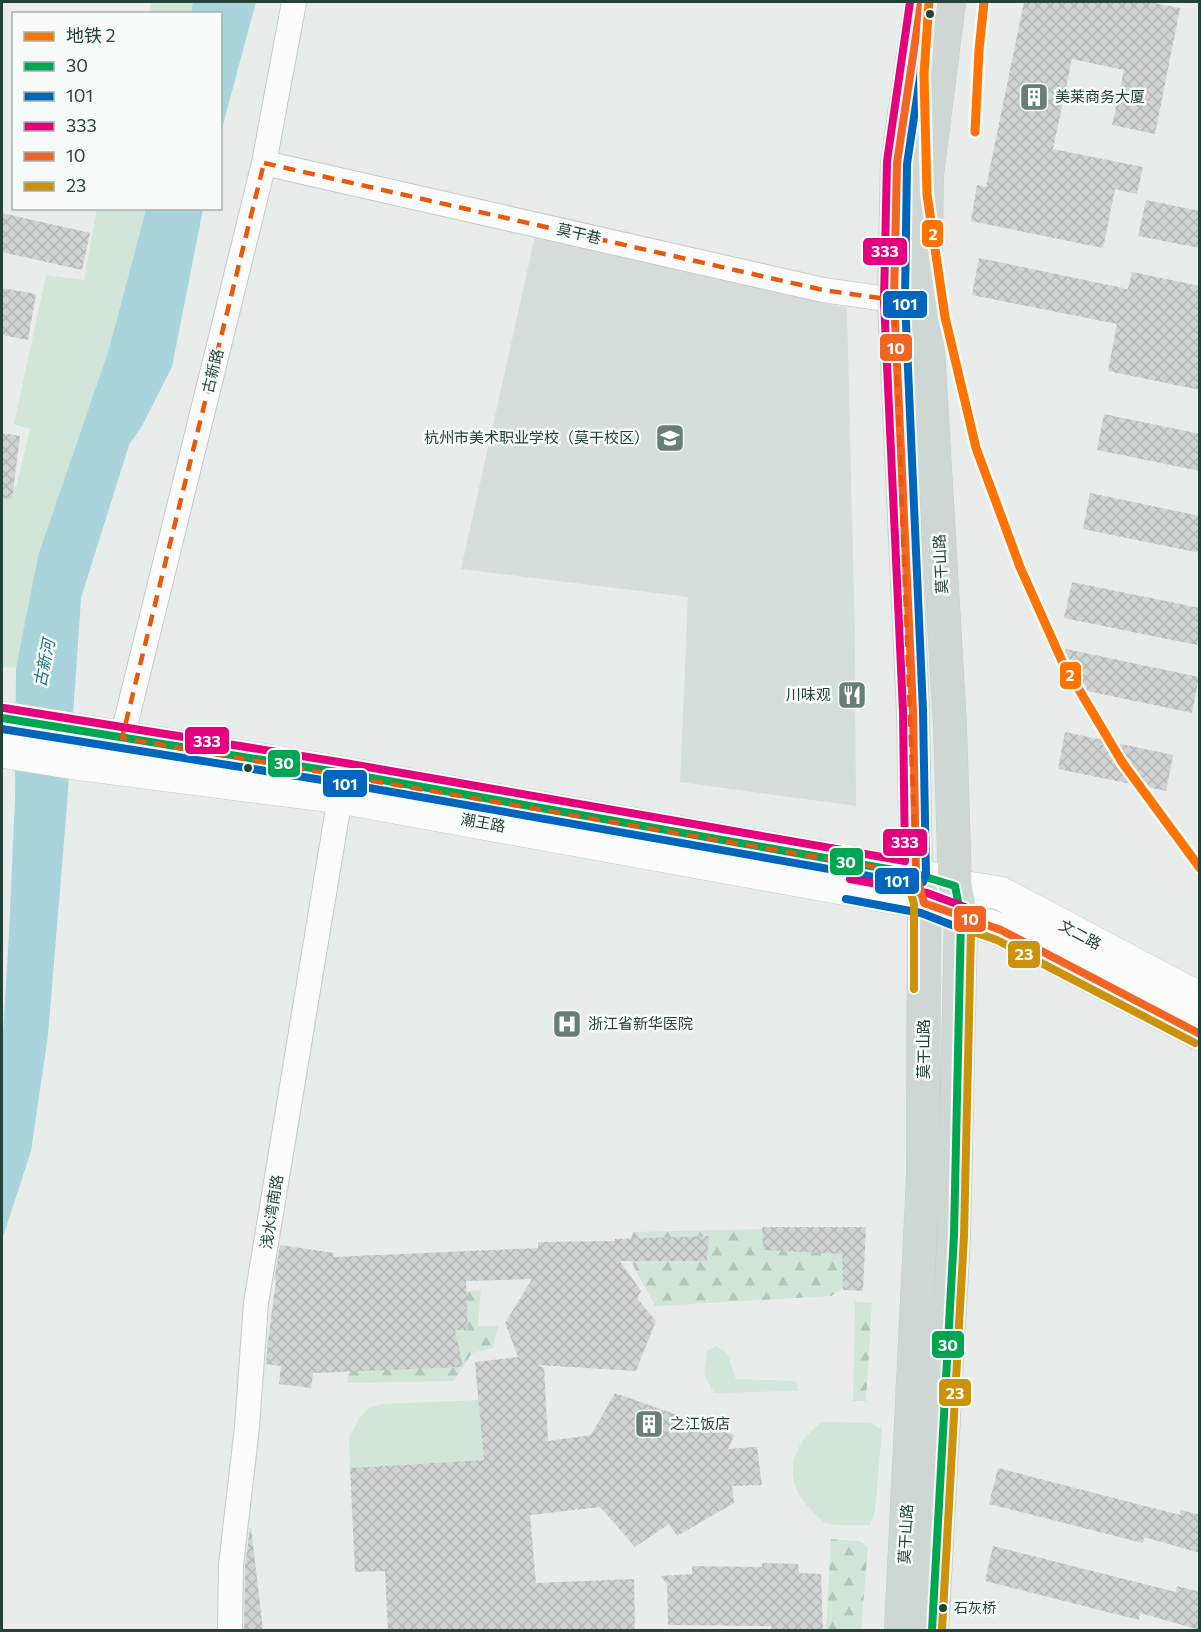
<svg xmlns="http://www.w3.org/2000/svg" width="1201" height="1632" viewBox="0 0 1201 1632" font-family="Commissioner,'Noto Sans SC',sans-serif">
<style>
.built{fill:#d6dedb}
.grass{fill:#d1e6d8}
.forest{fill:url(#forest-firs)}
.water{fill:#a9d4db}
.building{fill:url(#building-cross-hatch)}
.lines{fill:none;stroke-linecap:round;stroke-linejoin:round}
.minor-casing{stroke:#c5cac8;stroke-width:26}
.secondary-casing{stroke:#c3cbc8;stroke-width:34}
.primary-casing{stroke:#c3ccc9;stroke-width:34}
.minor{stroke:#fcfcfc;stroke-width:24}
.secondary{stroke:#fcfcfc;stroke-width:33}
.primary{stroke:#cfd7d5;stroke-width:33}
.bus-1-casing{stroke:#f7fbf9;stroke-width:12}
.bus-2-casing{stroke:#f7fbf9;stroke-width:12}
.bus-3-casing{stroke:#f7fbf9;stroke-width:12}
.bus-4-casing{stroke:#f7fbf9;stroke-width:12}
.bus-5-casing{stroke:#f7fbf9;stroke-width:12}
.bus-1{stroke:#00a651;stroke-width:8}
.bus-2{stroke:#0065bd;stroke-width:8}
.bus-3{stroke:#e5007d;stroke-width:8}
.bus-4{stroke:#f26522;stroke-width:8}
.bus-5{stroke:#cd920c;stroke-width:8}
.metro-1-casing{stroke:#f7fbf9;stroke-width:14}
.metro-1{stroke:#ff7300;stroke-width:9}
.marked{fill:none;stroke:#e8590c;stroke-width:4.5;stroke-dasharray:12 8;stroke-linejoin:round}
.bus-dot{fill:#24423a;stroke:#f7fbf9;stroke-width:2}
.labels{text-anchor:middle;stroke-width:5;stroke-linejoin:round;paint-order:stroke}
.bus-label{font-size:14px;fill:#24423a;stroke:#f7fbf9;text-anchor:start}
.poi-label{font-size:15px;fill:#24423a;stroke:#f7fbf9;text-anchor:start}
.street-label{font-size:15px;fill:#24423a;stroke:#f7fbf9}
.water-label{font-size:16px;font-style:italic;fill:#1c6f80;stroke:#f7fbf9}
.line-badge{stroke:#f7fbf9;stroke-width:2}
.badge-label{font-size:16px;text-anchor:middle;font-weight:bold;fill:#fff}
</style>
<defs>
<pattern id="forest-firs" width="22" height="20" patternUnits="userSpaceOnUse" patternTransform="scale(1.5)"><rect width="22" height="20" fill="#d1e6d8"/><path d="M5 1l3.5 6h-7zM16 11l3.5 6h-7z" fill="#b3c6ba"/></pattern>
<pattern id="building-cross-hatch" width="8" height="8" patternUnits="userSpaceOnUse" patternTransform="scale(1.5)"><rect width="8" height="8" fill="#cfd4d2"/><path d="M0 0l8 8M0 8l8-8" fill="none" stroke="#b2b7b5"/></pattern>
</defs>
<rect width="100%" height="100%" fill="#e8edeb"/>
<path class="built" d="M535,236l312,72 8,331 1,167 -176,-24 8,-185 -227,-28z"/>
<path class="grass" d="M151,2h42l-2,11 -46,1 5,-3z
M97,209h49l-37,140 -71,207 -22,112 -14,-1v-180h14l14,-58 -16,-5 32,-149 38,5z
M716,1346l11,7 9,26 60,2 2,10 -84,2 -10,-19 3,-23z
M479,1400l5,60 -134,8 -1,-30 9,-18 10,-12 15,-4z
M822,1422l48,1 12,6 -7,83 -5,13c-8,0 -36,1 -42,-1 -6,-2 -17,-14 -21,-19 -26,-29 -14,-62 15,-83z"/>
<path class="forest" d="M850,1227l-1,57 -18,12 -176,10 -28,-52 6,-22z
M481,1290l-3,36h20l-5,22 -21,5 -18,28 -107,2 7,-58 104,-33z
M855,1302l17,1 -6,98h-13z
M831,1539l28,2 9,6 -7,83h-35z"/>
<path class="water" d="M193,2h63l-35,130 -1,-118 -29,-1z
M146,209h57l-31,158 -29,57 -14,21 -48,153 -14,207 -19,230 -17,116 -29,89v-190l7,-117 6,-134 1,-131 22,-112 71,-207z"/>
<path class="building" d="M1024,2h124l32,6 -25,126 -43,-9 12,-55 -52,-11 -19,90 90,18 -6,27 -22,-5 -12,59 -132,-27 6,-36 9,2z
M1146,200l54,11v37l-62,-12z
M2,213l88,20 -8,37 -80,-18z
M979,258l149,31 4,-17 68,14v104l-92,-19 9,-47 -145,-29z
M2,288l34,6 -8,46 -26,-5z
M1104,414l96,20v37l-103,-21z
M2,433l18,3 -8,63 -10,-1z
M1090,493l110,23v37l-117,-24z
M1072,582l128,26v26l-3,11 -133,-27z
M1066,649l133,28 -7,36 -133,-28z
M1065,732l108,23 -7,36 -108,-22z
M762,1227h104l-3,64 -20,-1 -1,-36 -79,-4z
M709,1236l-2,25h-87l21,30 -4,7 19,23 -20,50 -99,-6 7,3 4,73 43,-6 24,-42 119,42 -6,14 29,-2 5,38 -30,1 2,17 -57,33 -8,-12 -34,23 -35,-40 -70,8 6,68 98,-4 1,51h-247l-3,-59 -30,1 -5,-104 134,-8 -9,-98 43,-5 -13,-34 27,-44 -66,2 2,49h-13l8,37 -150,6 -2,15 -32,-4 2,-18 -15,-2 2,-24 8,-59 -2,-1 6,-35 54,8 -1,4 205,-9v-6l77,-1v-2z
M998,1468l182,47 1,-5 19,5v38l-56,-16 -1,6 -154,-39z
M250,1528h1l12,102h-19l1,-64z
M993,1546l183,46 1,-6 23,6v38l-60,-17 -1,7 -154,-39z
M762,1563l36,1 1,9 22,1 2,56h-51l-1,-4 -103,-1 -1,-41 -7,-8 32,-2v-8l70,1z"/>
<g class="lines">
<g class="minor-casing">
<path id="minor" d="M264,163l559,127 71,10
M122,738l142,-575 30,-161
M230,1630l1,-65 16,-138 9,-124 84,-506"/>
</g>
<g class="secondary-casing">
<path id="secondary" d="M2,718l341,55 573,101 39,12 45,7 200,106
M2,751l79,13 259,33 584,106 37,14 40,13 199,104"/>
</g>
<g class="primary-casing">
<path id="primary" d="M901,1630l22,-453 1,-274 -8,-29 -3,-163 -19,-411 3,-137 24,-161
M932,1630l22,-395 7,-318 -6,-31 -5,-161 -25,-427 2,-124 22,-172"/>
</g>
<use href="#minor" class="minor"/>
<use href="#secondary" class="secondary"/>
<use href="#primary" class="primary"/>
<g class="bus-1-casing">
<path id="bus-1" d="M2,718l341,55 573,101 39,12 6,31 -7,318 -22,395"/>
</g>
<g class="bus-2-casing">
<path id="bus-2" d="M2,729l339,54 573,101 9,-2 3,-8 -3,-163 -18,-411 2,-136 24,-160
M846,899l75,14 36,14"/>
</g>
<g class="bus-3-casing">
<path id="bus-3" d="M4,708l341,55 560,98 -2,-150 -19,-411 3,-139 23,-159
M850,879l77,14 38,14"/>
</g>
<g class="bus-4-casing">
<path id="bus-4" d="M921,2l-24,161 -3,137 19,411 3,163 8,29 77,27 199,104"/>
</g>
<g class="bus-5-casing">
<path id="bus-5" d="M906,877l8,27v85
M942,1630l22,-394 7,-305 26,9 198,103"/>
</g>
<use href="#bus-1" class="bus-1"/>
<use href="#bus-2" class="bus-2"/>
<use href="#bus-3" class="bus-3"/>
<use href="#bus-4" class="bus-4"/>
<use href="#bus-5" class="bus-5"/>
<g class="metro-1-casing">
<path id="metro-1" d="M929,2l-5,72 3,120 18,123 31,131 44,119 42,94 60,101 78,106
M975,132l4,-82 5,-48"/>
</g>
<use href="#metro-1" class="metro-1"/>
</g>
<path class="marked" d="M264,163l559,127 71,10 22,574 -794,-136z"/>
<defs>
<g id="building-square" transform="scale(1.5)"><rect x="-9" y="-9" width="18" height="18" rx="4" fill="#697e78" stroke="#f7fbf9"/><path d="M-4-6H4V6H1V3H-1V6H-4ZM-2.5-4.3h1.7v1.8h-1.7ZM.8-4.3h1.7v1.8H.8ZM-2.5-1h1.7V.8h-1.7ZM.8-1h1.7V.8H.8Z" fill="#fff"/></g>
<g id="school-square" transform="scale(1.5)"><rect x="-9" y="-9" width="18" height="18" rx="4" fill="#697e78" stroke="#f7fbf9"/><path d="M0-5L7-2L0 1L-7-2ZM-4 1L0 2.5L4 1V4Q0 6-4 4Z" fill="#fff"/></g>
<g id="restaurant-square" transform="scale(1.5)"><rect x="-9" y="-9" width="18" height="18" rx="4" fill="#697e78" stroke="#f7fbf9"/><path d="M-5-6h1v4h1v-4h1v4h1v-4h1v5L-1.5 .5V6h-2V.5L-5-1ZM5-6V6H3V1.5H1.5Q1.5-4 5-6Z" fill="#fff"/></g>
<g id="hospital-square" transform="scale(1.5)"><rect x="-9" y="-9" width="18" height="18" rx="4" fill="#697e78" stroke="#f7fbf9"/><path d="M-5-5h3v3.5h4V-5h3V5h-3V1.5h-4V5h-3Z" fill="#fff"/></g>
</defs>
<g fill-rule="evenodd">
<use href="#building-square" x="1034" y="97"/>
<use href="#school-square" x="670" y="438"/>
<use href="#restaurant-square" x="852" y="695"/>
<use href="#hospital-square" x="567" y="1024"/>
<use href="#building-square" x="649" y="1424"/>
</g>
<g class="bus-dot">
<circle cx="930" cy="14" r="5"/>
<circle cx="248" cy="768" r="5"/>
<circle cx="943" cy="1608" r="5"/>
</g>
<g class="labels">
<g class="bus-label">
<text x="954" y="1613">石灰桥</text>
</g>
<g class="poi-label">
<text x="1055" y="102">美莱商务大厦</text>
<text x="649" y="443" text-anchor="end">杭州市美术职业学校（莫干校区）</text>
<text x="831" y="700" text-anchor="end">川味观</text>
<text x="588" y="1029">浙江省新华医院</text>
<text x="670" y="1429">之江饭店</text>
</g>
<g class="street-label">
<text transform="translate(579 234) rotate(13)" y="5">莫干巷</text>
<text transform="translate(213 371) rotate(-76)" y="5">古新路</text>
<text transform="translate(941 564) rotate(-93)" y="5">莫干山路</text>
<text transform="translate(483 823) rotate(10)" y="5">潮王路</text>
<text transform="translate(1080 935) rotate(28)" y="5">文二路</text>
<text transform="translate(924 1049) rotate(-90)" y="5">莫干山路</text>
<text transform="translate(272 1212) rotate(-81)" y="5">浅水湾南路</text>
<text transform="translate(906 1534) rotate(-87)" y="5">莫干山路</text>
</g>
<g class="water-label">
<text transform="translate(44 663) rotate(-79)" y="6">古新河</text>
</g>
</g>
<g class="line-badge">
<rect x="921" y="219" width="23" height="29" rx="6" fill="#ff7300"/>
<rect x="862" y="237" width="46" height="29" rx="6" fill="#e5007d"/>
<rect x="882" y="290" width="46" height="29" rx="6" fill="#0065bd"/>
<rect x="879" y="333" width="34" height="29" rx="6" fill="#f26522"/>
<rect x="1059" y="661" width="23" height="29" rx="6" fill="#ff7300"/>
<rect x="184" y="726" width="46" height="29" rx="6" fill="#e5007d"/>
<rect x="267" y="749" width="34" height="29" rx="6" fill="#00a651"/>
<rect x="322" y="769" width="46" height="29" rx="6" fill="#0065bd"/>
<rect x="882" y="828" width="46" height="29" rx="6" fill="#e5007d"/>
<rect x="829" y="847" width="35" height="29" rx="6" fill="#00a651"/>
<rect x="874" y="867" width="46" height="28" rx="6" fill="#0065bd"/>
<rect x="953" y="905" width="34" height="28" rx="6" fill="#f26522"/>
<rect x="1007" y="940" width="34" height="29" rx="6" fill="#cd920c"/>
<rect x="931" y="1330" width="34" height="29" rx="6" fill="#00a651"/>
<rect x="938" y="1378" width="34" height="29" rx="6" fill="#cd920c"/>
</g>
<g class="badge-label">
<text x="933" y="240">2</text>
<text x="885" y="257">333</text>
<text x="905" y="310">101</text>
<text x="896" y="354">10</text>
<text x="1070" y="681">2</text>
<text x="207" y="747">333</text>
<text x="284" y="769">30</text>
<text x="345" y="790">101</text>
<text x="905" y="848">333</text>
<text x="846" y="868">30</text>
<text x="897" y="887">101</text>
<text x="970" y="925">10</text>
<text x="1024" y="960">23</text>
<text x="948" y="1351">30</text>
<text x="955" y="1399">23</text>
</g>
<rect width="1201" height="1632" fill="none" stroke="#24423a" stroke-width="6"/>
<rect x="12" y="12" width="210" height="198" fill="#f7fbf9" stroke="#a3b1ad" stroke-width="1.5"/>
<rect x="24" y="32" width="30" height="9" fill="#ff7300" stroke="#a3b1ad" stroke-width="1.5"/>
<text x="66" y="42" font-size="18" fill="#24423a">地铁 2</text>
<rect x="24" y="62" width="30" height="9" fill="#00a651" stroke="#a3b1ad" stroke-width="1.5"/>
<text x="66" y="72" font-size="18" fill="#24423a">30</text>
<rect x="24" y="92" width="30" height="9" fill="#0065bd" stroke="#a3b1ad" stroke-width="1.5"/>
<text x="66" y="102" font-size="18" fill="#24423a">101</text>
<rect x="24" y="122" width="30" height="9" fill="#e5007d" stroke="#a3b1ad" stroke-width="1.5"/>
<text x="66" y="132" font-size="18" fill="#24423a">333</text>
<rect x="24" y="152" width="30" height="9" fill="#f26522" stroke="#a3b1ad" stroke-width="1.5"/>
<text x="66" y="162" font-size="18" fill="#24423a">10</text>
<rect x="24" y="182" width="30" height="9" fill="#cd920c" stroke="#a3b1ad" stroke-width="1.5"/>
<text x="66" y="192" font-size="18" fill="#24423a">23</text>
</svg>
